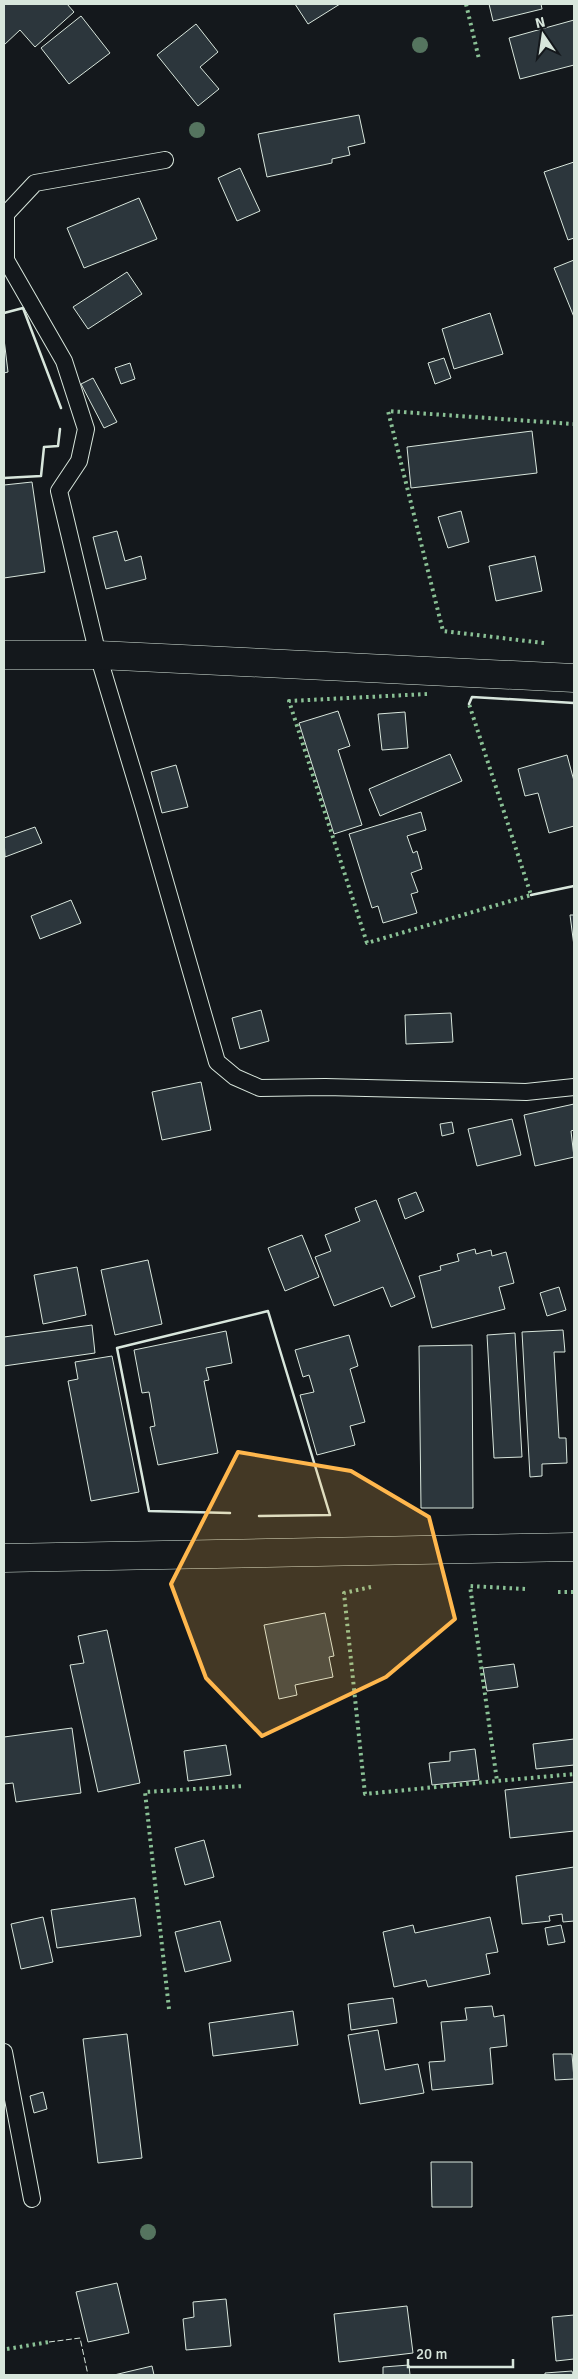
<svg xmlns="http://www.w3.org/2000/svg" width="578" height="2379" viewBox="0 0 578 2379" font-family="Signika,sans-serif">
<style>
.building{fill:#2c363c;stroke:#d8e6dc}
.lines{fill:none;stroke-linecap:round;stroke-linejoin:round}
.lane-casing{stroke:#d8e6dc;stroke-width:18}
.street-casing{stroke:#d8e6dc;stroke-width:29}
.lane{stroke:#14181c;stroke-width:16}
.street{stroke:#14181c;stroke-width:28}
.hedge{stroke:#8ac095;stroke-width:4;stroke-dasharray:2.5 4;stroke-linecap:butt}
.fence{stroke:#d8e6dc;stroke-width:1;stroke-dasharray:6 2.5;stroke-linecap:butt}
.wall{stroke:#d8e6dc;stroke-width:2.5}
.tree{fill:#55745f}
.marked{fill:#ffb74d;fill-opacity:0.2;stroke:#ffb74d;stroke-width:4;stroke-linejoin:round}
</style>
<rect width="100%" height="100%" fill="#14181c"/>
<path class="building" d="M4,4h63l7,8 -39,35 -15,-17 -16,15z
M295,4h45l-32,20z
M489,4h52l1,5 -49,12z
M81,16l29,37 -41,31 -28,-36z
M574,20v45l-54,14 -11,-41z
M196,24l22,28 -18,15 19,22 -21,17 -41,-51z
M359,115l6,28 -17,4 2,8 -18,4v4l-65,14 -9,-43z
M574,162v76l-6,2 -24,-68z
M240,168l20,43 -23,10 -19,-43z
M139,198l18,41 -73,29 -17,-40z
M574,260v57l-20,-49z
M127,272l15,22 -54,35 -15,-22z
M490,313l13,41 -49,15 -12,-40z
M4,339l4,33 -4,1z
M444,358l7,20 -16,6 -7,-21z
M130,363l5,16 -14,5 -6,-16z
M93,378l24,44 -13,6 -23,-44z
M532,431l5,42 -126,15 -4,-41z
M32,482l13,90 -41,6v-93z
M461,511l8,31 -21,6 -10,-31z
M117,531l8,30 16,-5 5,23 -40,10 -13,-52z
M535,556l7,35 -46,10 -7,-35z
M338,711l12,35 -12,4 24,75 -28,9 -35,-111z
M405,712l3,36 -26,2 -4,-36z
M450,754l12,27 -82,35 -11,-27z
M567,755l7,26v45l-25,7 -11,-40 -13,3 -7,-27z
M176,765l12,42 -26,6 -11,-41z
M421,812l5,18 -19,6 6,17 4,-2 5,18 -11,4 7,19 -7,2 6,19 -34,10 -5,-17 -6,2 -23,-74z
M35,827l7,16 -37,14 -1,-19z
M71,900l10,23 -41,16 -9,-23z
M570,915h4v31z
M261,1010l8,31 -29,8 -8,-31z
M451,1013l2,29 -47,2 -1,-29z
M201,1082l10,48 -49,10 -10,-48z
M574,1104v26l-3,1 3,26 -39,9 -11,-51z
M512,1119l9,36 -44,11 -9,-37z
M452,1122l2,11 -12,3 -2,-12z
M416,1192l8,19 -19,8 -7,-20z
M376,1200l39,97 -24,10 -8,-20 -49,19 -19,-49 16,-6 -6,-16 35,-14 -5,-13z
M302,1235l17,42 -34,14 -17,-43z
M475,1249l1,5 15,-4 1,6 14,-4 8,31 -15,4 6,22 -73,19 -13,-52 22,-6 -1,-4 19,-5 -2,-7z
M148,1260l14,64 -47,11 -14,-65z
M77,1267l9,48 -43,9 -9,-49z
M559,1287l7,23 -19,6 -7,-23z
M92,1325l3,28 -91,13v-29z
M563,1330l2,22h-11l5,86h7l1,25 -25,1v12l-12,1 -8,-145z
M226,1331l6,32 -26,5 3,12 -5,1 14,72 -60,12 -8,-38 5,-1 -6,-34 -7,1 -8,-43z
M515,1333l7,124 -28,1 -7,-123z
M349,1335l9,31 -8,3 15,53 -15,4 5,19 -38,10 -17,-60 14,-3 -5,-17 -6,2 -8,-27z
M472,1345l1,163h-52l-2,-162z
M112,1356l27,136 -48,9 -23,-120 10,-2 -3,-17z
M325,1613l9,43 -5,1 4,20 -38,8 2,10 -18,4 -15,-74z
M107,1630l33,153 -42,9 -28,-127 14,-2 -6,-27z
M514,1664l4,23 -31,4 -4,-23z
M72,1728l9,65 -65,9 -3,-19 -9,1v-47z
M574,1739v26l-38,4 -3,-25z
M226,1745l5,30 -43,6 -4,-30z
M475,1749l4,31 -47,5 -3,-22 21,-2v-9z
M574,1782v49l-64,7 -5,-48z
M204,1840l10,37 -29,8 -10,-37z
M574,1867v54l-11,1 -1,-8 -13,2 1,5 -28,3 -6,-48z
M135,1898l6,38 -84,12 -6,-38z
M43,1917l10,45 -32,7 -10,-45z
M490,1917l8,35 -12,2 4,20 -62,13 -2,-7 -32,7 -11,-55 30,-7 2,8z
M220,1921l11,40 -46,11 -10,-40z
M561,1925l4,17 -17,3 -3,-17z
M393,1998l4,25 -46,7 -3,-26z
M492,2006l2,11 10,-2 3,31 -17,2 3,36 -61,6 -3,-28 16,-1 -4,-39 26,-2 -2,-12z
M293,2011l5,34 -85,11 -4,-33z
M378,2030l7,40 33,-6 6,29 -64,11 -12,-69z
M127,2034l15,124 -44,5 -15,-124z
M553,2054h19l2,25 -19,1z
M43,2092l4,17 -13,4 -4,-17z
M431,2162h41v45h-40z
M117,2283l12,50 -41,9 -12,-50z
M226,2299l5,47 -45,4 -3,-31 11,-2 -1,-15z
M407,2306l6,47 -74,9 -5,-48z
M574,2315v44l-18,2 -4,-44z
M409,2365l1,10h-27v-8z
M152,2366l2,9h-40z
M572,2371l1,4h-28v-2z"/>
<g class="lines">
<g class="lane-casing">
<path id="lane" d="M165,160l-130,23 -29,31v46l58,101 22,68 -7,32 -20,30 39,164 46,153 73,254 18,15 25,11 65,-1 201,5 48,-5
M4,2052l28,147"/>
</g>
<g class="street-casing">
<path id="street" d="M4,655h94l476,23
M4,1558l570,-11"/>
</g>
<use href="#lane" class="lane"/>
<use href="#street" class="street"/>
<path class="hedge" d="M466,4l13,55
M544,643l-101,-12 -55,-220 185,13
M427,694l-138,7 78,242 164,-48 -62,-191
M371,1587l-27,6 21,201 132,-13
M525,1589l-55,-3 27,195 77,-7
M558,1592h16
M169,2009l-24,-217 99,-6
M7,2349l42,-7"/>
<path class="fence" d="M49,2342l31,-4 8,37"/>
<path class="wall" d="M4,313l19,-5 38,100
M4,478l37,-2 3,-29 14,-1 2,-17
M469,704l3,-7 102,6
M531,895l43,-9
M230,1513l-81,-2 -32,-163 151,-37 62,204 -71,1"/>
</g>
<g class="tree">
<circle cx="420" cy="45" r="8"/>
<circle cx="197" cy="130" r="8"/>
<circle cx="148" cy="2232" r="8"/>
</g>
<path class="marked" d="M238,1452l113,19 78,46 26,102 -69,58 -124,59 -56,-58 -35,-94z"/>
<rect width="578" height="2379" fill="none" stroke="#d8e6dc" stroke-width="10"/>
<g transform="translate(543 35) rotate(347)" stroke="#14181c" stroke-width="4" paint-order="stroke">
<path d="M0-4L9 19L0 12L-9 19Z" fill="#d8e6dc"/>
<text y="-8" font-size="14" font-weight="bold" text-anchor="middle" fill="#d8e6dc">N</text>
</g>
<path d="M408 2359v8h105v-8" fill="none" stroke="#d8e6dc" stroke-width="2.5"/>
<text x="416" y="2359" font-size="15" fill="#d8e6dc" stroke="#14181c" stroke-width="4" paint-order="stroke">20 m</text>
</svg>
